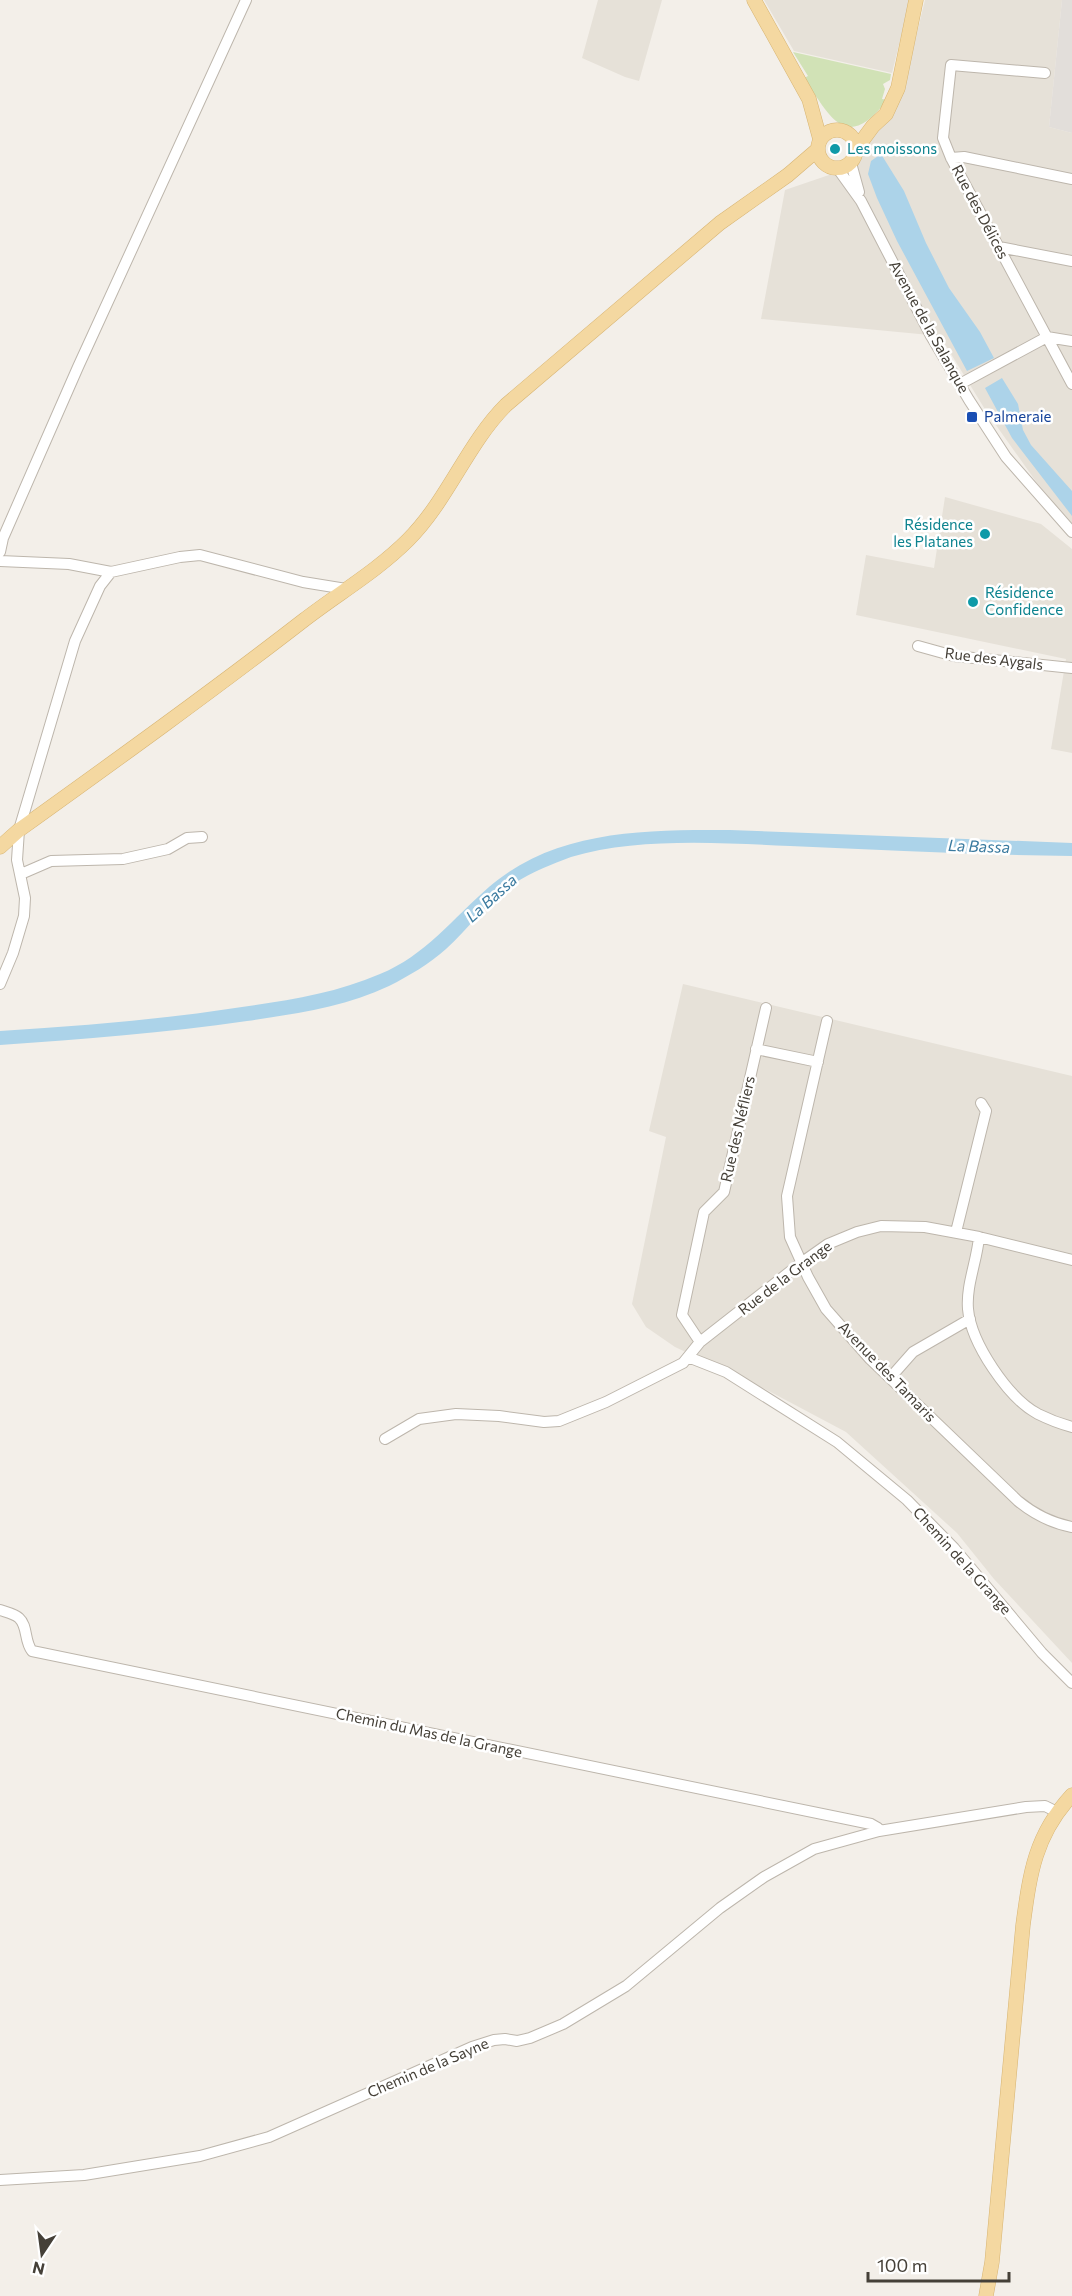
<svg xmlns="http://www.w3.org/2000/svg" width="1072" height="2296" viewBox="0 0 1072 2296" font-family="Commissioner,sans-serif">
<style>
.residential{fill:#e6e1d8}
.industrial{fill:#e2deda}
.green{fill:#d1e2b6}
.water{fill:#acd3e9}
.lines{fill:none;stroke-linecap:round;stroke-linejoin:round}
.minor-casing{stroke:#bdb6ac;stroke-width:12}
.major-casing{stroke:#d7b472;stroke-width:15}
.minor{stroke:#fff;stroke-width:10}
.major{stroke:#f4d8a1;stroke-width:14}
.culture-dot{fill:#0f9aa8;stroke:#fff;stroke-width:2}
.transit-dot{fill:#1a4fb4;stroke:#fff;stroke-width:2}
.labels{text-anchor:middle;stroke-width:5;stroke-linejoin:round;paint-order:stroke}
.culture-label{font-size:15px;fill:#0d838f;stroke:#fff;text-anchor:start}
.street-label{font-size:15px;fill:#454038;stroke:#fff}
.transit-label{font-size:15px;fill:#164399;stroke:#fff;text-anchor:start}
.water-label{font-size:16px;font-style:italic;fill:#3a7a9f;stroke:#fff}
</style>
<rect width="100%" height="100%" fill="#f3efe9"/>
<path class="residential" d="M598,0h64l-23,81 -14,-4 -43,-19z
M764,0h146l-18,73 -98,-22z
M925,0h137l-13,127 23,6v392l-35,-42 -51,-72 -46,-75 -179,-17 24,-129 44,-15 61,-59 21,-59z
M945,497l96,27 31,25v204l-21,-4 15,-90 -210,-44 10,-60 68,13z
M683,984l389,92v587l-78,-84 -37,-46 -111,-101 -81,-43 -90,-42 -29,-20 -14,-23 34,-167 -17,-6z"/>
<path class="industrial" d="M1062,0h10v133l-23,-6z"/>
<path class="green" d="M793,52l98,22 -1,6 -7,4 2,5 -3,10 5,1c-41,53 -56,18 -83,-22l4,-2z"/>
<path class="water" d="M881,154l23,37 22,52 23,45 31,44 14,26 -27,13 -70,-130 -20,-43 -9,-24 3,-13z
M1002,378l16,26 5,26 8,15 41,46v25l-60,-78 -27,-50z
M730,830l342,13v13c-94,-1 -188,-6 -282,-10 -68,-3 -153,-9 -219,11 -19,7 -39,15 -56,26 -27,18 -46,45 -69,66 -17,15 -37,27 -57,37 -44,21 -95,28 -142,35 -82,12 -164,18 -247,24v-14c79,-5 157,-11 235,-23 49,-7 99,-14 145,-34 45,-18 73,-56 109,-87 67,-58 157,-57 241,-57z"/>
<g class="lines">
<g class="minor-casing">
<path id="minor" d="M1045,73l-94,-8 -8,73 8,20 121,226
M951,158l13,-1 108,22
M851,163l8,29
M838,169l23,32 70,135 38,64 37,57 66,75
M999,247l73,14
M960,384l87,-47 25,4
M0,552l3,-14 75,-171 168,-367
M0,561l69,3 42,8
M918,646l36,10 118,12
M21,874l30,-13 72,-2 45,-10 19,-11 15,-1
M0,984l13,-31 11,-37 1,-18 -8,-38 2,-30 56,-189 25,-55 11,-14 69,-15 20,-2 103,27 43,7
M827,1021l-40,175 3,41 18,40 18,32 44,50 148,142c17,14 33,22 54,26
M756,1049l62,13
M956,1232l30,-121 -5,-8
M979,1237c-2,24 -13,48 -11,72 3,34 40,89 70,105 10,5 23,10 34,13
M700,1342l-18,-27 22,-103 20,-20 42,-184
M688,1357l38,15 111,70 70,58 47,48 88,105 30,30
M890,1378l23,-26 57,-33
M385,1439l34,-20 37,-5 43,2 45,6 15,-1 47,-19 77,-39 17,-21 101,-79 27,-19 29,-12 24,-6 44,1 54,10 93,23
M0,1610c6,2 15,4 19,8 9,8 5,23 13,33l839,173 7,4 1,3
M0,2180l84,-5 116,-19 69,-19 203,-90 22,-7 11,-1 12,2 13,-3 33,-14 63,-38 94,-78 44,-31 50,-28 65,-18 147,-24 19,-1 12,6"/>
</g>
<g class="major-casing">
<path id="major" d="M754,0l55,99 11,40
M818 149a19 19 0 1 1 38 0a19 19 0 1 1-38 0Z
M856,149l17,-23 13,-12 12,-26 18,-88
M0,847l19,-17c96,-69 192,-138 285,-210 35,-27 73,-49 104,-80 40,-40 59,-96 98,-135l214,-182 68,-48 29,-25
M986,2296l6,-34 31,-337c7,-52 12,-90 49,-130"/>
</g>
<use href="#minor" class="minor"/>
<use href="#major" class="major"/>
</g>
<g class="culture-dot">
<circle cx="835" cy="149" r="6"/>
<circle cx="985" cy="534" r="6"/>
<circle cx="973" cy="602" r="6"/>
</g>
<rect class="transit-dot" x="966" y="411" width="12" height="12" rx="3"/>
<g class="labels">
<g class="culture-label">
<text x="847" y="154">Les moissons</text>
<text x="973" y="530" text-anchor="end">Résidence<tspan x="973" dy="17">les Platanes</tspan></text>
<text x="985" y="598">Résidence<tspan x="985" dy="17">Confidence</tspan></text>
</g>
<g class="street-label">
<text transform="translate(980 212) rotate(62)" y="5">Rue des Délices</text>
<text transform="translate(929 327) rotate(61)" y="5">Avenue de la Salanque</text>
<text transform="translate(994 659) rotate(7)" y="5">Rue des Aygals</text>
<text transform="translate(738 1129) rotate(-77)" y="5">Rue des Néfliers</text>
<text transform="translate(785 1278) rotate(-37)" y="5">Rue de la Grange</text>
<text transform="translate(887 1372) rotate(46)" y="5">Avenue des Tamaris</text>
<text transform="translate(962 1561) rotate(48)" y="5">Chemin de la Grange</text>
<text transform="translate(429 1733) rotate(12)" y="5">Chemin du Mas de la Grange</text>
<text transform="translate(428 2068) rotate(-23)" y="5">Chemin de la Sayne</text>
</g>
<g class="transit-label">
<text x="984" y="422">Palmeraie</text>
</g>
<g class="water-label">
<text transform="translate(979 846) rotate(2)" y="6">La Bassa</text>
<text transform="translate(491 898) rotate(-42)" y="6">La Bassa</text>
</g>
</g>
<g transform="translate(42 2254) rotate(193)" stroke="#ffffff" stroke-width="4.5" paint-order="stroke">
<path d="M0-4.5L10 22L0 15L-10 22Z" fill="#454038"/>
<text y="-9" font-size="16" font-weight="bold" text-anchor="middle" fill="#454038">N</text>
</g>
<path d="M868 2272v9h141v-9" fill="none" stroke="#454038" stroke-width="3"/>
<text x="877" y="2272" font-size="18" fill="#454038" stroke="#ffffff" stroke-width="4.5" paint-order="stroke">100 m</text>
</svg>
